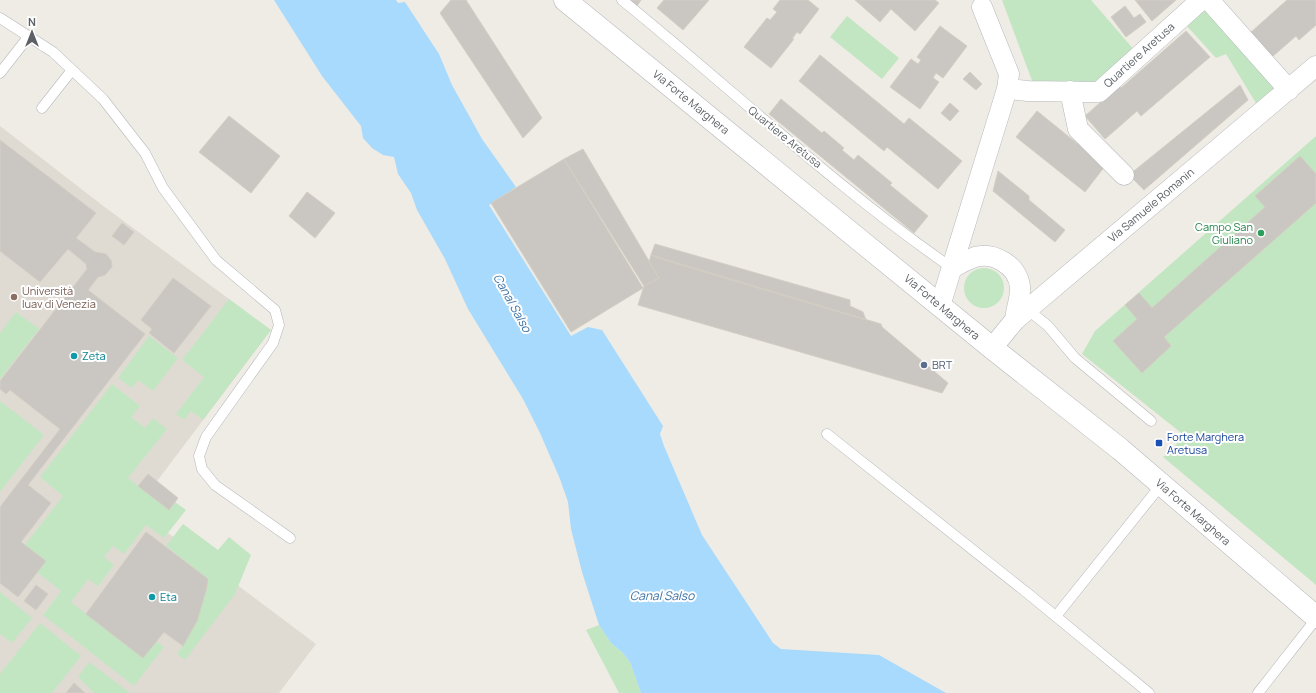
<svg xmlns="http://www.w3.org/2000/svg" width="1316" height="693" viewBox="0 0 1316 693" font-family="Manrope,sans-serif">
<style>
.education{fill:#dfdbd3}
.green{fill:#c3e6c2}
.water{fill:#a7dafd}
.building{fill:#cac7c2;stroke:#d3cec3}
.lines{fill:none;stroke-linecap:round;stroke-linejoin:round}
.service-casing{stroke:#b5b7bb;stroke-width:11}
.minor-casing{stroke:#b5b7bb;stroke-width:21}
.tertiary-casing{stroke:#b5b7bb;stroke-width:23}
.service{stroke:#fff;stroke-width:10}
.minor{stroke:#fff;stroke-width:20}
.tertiary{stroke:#fff;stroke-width:22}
.leisure-dot{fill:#2e9e5b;stroke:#fff;stroke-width:1.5}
.education-dot{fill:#8d6e63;stroke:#fff;stroke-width:1.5}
.culture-dot{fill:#0f9aa8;stroke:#fff;stroke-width:1.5}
.service-dot{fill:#5c6f8a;stroke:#fff;stroke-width:1.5}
.transit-dot{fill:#1a4fb4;stroke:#fff;stroke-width:1.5}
.labels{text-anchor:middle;stroke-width:4;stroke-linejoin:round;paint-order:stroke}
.street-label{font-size:11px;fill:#5d6165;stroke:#fff}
.leisure-label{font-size:11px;fill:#27864d;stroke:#fff;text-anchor:end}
.education-label{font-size:11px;fill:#785e54;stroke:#fff;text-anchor:start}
.culture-label{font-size:11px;fill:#0d838f;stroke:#fff;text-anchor:start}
.service-label{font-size:11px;fill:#4e5e75;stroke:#fff;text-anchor:start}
.transit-label{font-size:11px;fill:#164399;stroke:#fff;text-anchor:start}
.water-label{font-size:12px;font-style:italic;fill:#4175a7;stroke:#fff}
</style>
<rect width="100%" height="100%" fill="#efece5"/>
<path class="education" d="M0,126l102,79 169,125 -135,179 180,135 -37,49h-279z"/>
<path class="green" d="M1002,0h89l45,52 -38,34h-64z
M1206,5l74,85 -21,18 -33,-54 -10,4 -31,-34z
M847,16l52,42 -17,21 -52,-42z
M1316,136v449l-153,-128 22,-21 -103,-82 13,-23z
M964 288a20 20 0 1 1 40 0a20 20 0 1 1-40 0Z
M229,299l42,31 -68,90 -12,-9 -7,9 -8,-6 28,-37 -22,-17z
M16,312l23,17 -39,50v-46z
M149,336l29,22 -25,33 -15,-11 -6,8 -14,-10z
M112,384l28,22 -9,11 14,11 8,-10 14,11 -39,49 41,32 6,-8 11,8 -22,28 -18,-13 -22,29 -11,-8 -9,11 10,8 -16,21 -10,-7 -17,23 15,12 70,27 8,6 -30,39 -91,-71 18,-24 -24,-19 9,-11 -21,-16 38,-49 -23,-19z
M0,401l44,34 -44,57z
M183,524l35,26 11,-13 22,18 -16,39 -50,66 -8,-6c16,-22 27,-47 31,-75l-42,-33z
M0,592l32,26 -20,25 -12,-9z
M40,623l41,33 -29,37h-52v-19z
M599,625l12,18 11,9 8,10 11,31h-22l-33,-63z
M89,662l41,31h-36l-16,-16z"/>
<path class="water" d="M274,0h122l2,3 7,-1 34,52 13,31 30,54 34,48 -27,18 82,131 17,-9 14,3 61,96 -3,8 4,12 38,89 71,108 8,6 98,6 67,38h-305l-11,-31 -8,-10 -11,-9 -12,-18 -17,-53 -11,-43 -3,-27 -8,-23 -20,-46 -17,-34 -55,-90 -23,-50 -28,-49 -6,-17 -13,-19 -4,-17 -11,-2 -11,-7 -9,-10 -2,-12 -39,-50z"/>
<path class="building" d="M451,0h15l76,118 -19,20 -83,-125z
M630,0h11l-4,6z
M664,0h45l-26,30 -26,-22z
M780,0h28l11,9 -19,25 -3,-2 -5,7h2l-23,29 -27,-21 23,-29 3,2 7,-8 -4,-3z
M855,0h80l4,3 -24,28 -24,-22 -11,13z
M1135,0h41l-24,21z
M1287,0h29v25l-17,15 -3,-4 -24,21 -22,-24z
M1125,6l9,12 6,-4 6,8 -20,15 -15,-20z
M940,26l27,20 -24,32 -7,-5 -3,5 6,4 -19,27 -30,-22 21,-28 7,5 3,-4 -4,-3z
M1186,31l24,26 -69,59 -4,-5 -32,28 -20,-23 34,-30 2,2z
M820,55l84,69 5,-6 53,43 -24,28 -51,-42 -3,4 -85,-70z
M970,72l12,12 -6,6 -13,-11z
M1240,85l8,15 -104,90 -15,-15z
M781,99l41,34 2,-2 20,17 -2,2 12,10 4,-5 34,28 -2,2 38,31 -14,17 -145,-119z
M950,103l9,8 -9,10 -9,-8z
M1037,111l68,55 -20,26 -69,-55z
M229,116l51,40 -29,37 -52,-41z
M0,140l96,73 -20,25 19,14 11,2 5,6 1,7 -7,8 -7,2 -10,13 57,44 -117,151 23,18 -30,39 25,19 -28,36 -18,-14v-76l60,-78 -50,-39 -4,4 -6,-5v-8l87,-112 -1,-5 -18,-15 -28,33 -40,-31z
M583,149l76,129 -15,8 -80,-127z
M1300,156l16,18v29l-152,134 7,9 -29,27 -29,-32 24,-22 -12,-14 14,-12 13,15 113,-101 -10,-11z
M564,159l79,129 -72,44 -80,-129z
M998,171l31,25v4l36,30 -10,12 -62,-51z
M307,192l28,21 -20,25 -26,-22z
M122,223l12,9 -10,13 -12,-9z
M655,244l195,56v6l13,6 3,8 -202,-60 -13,-5z
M651,255l230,69 1,3 66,56 -6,10 -304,-88 6,-19 15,-8 -10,-16z
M173,278l38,28 -37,47 -25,-20 3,-4 -11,-9z
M148,474l30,24 -9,12 -31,-24z
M146,532l62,47 -2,12 -9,30 -14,25 -19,-14 -21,26 -57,-44z
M36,585l12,9 -12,16 -12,-9z
M74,683l11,10h-19z"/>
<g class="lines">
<g class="service-casing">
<path id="service" d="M622,0c110,89 213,187 330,268
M0,18l53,34 50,47 42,54 18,35 53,72 59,50 4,15 -6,18 -67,94 -7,19 3,13 13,16 75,53
M0,73l29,-37
M42,108l30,-38
M1027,309l21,17 27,32 76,63
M827,434l204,162 118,97
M1056,616l105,-131
M1258,693l58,-74"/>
</g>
<g class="minor-casing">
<path id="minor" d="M1209,0l80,90
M1007,89l21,2 71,1 102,-92
M1070,91l8,38 46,46
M952,268c7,-4 15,-8 23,-11 19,-5 42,8 45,29 1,11 -4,22 -5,34
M940,306l67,-217 2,-15 -27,-67
M992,348l23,-28 301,-254"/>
</g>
<g class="tertiary-casing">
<path id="tertiary" d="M565,0l427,348 128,101 196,168"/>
</g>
<use href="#service" class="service"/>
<use href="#minor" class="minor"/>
<use href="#tertiary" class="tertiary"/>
</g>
<circle class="leisure-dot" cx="1261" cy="233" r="4"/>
<circle class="education-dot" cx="14" cy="297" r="4"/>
<g class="culture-dot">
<circle cx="74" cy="356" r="4"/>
<circle cx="152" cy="597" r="4"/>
</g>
<circle class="service-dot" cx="924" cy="365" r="4"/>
<rect class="transit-dot" x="1155" y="439" width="8" height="8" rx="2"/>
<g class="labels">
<g class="street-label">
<text transform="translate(1139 55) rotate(-42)" y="4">Quartiere Aretusa</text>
<text transform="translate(691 102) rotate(39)" y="4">Via Forte Marghera</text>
<text transform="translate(785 137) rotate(39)" y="4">Quartiere Aretusa</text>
<text transform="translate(1151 205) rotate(-40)" y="4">Via Samuele Romanin</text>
<text transform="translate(942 307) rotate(40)" y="4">Via Forte Marghera</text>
<text transform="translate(1193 512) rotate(41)" y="4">Via Forte Marghera</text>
</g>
<g class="leisure-label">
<text x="1253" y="231">Campo San<tspan x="1253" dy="13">Giuliano</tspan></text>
</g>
<g class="education-label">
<text x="22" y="295">Università<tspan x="22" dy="13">Iuav di Venezia</tspan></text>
</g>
<g class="culture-label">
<text x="82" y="360">Zeta</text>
<text x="160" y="601">Eta</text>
</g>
<g class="service-label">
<text x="932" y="369">BRT</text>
</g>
<g class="transit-label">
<text x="1167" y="441">Forte Marghera<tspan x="1167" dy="13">Aretusa</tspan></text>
</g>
<g class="water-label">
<text transform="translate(512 303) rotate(61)" y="4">Canal Salso</text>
<text x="662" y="600">Canal Salso</text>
</g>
</g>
<g transform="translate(32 32)" stroke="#ffffff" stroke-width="3" paint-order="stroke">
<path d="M0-3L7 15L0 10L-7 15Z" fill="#5d6165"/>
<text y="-6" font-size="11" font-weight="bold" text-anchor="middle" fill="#5d6165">N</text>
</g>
</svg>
